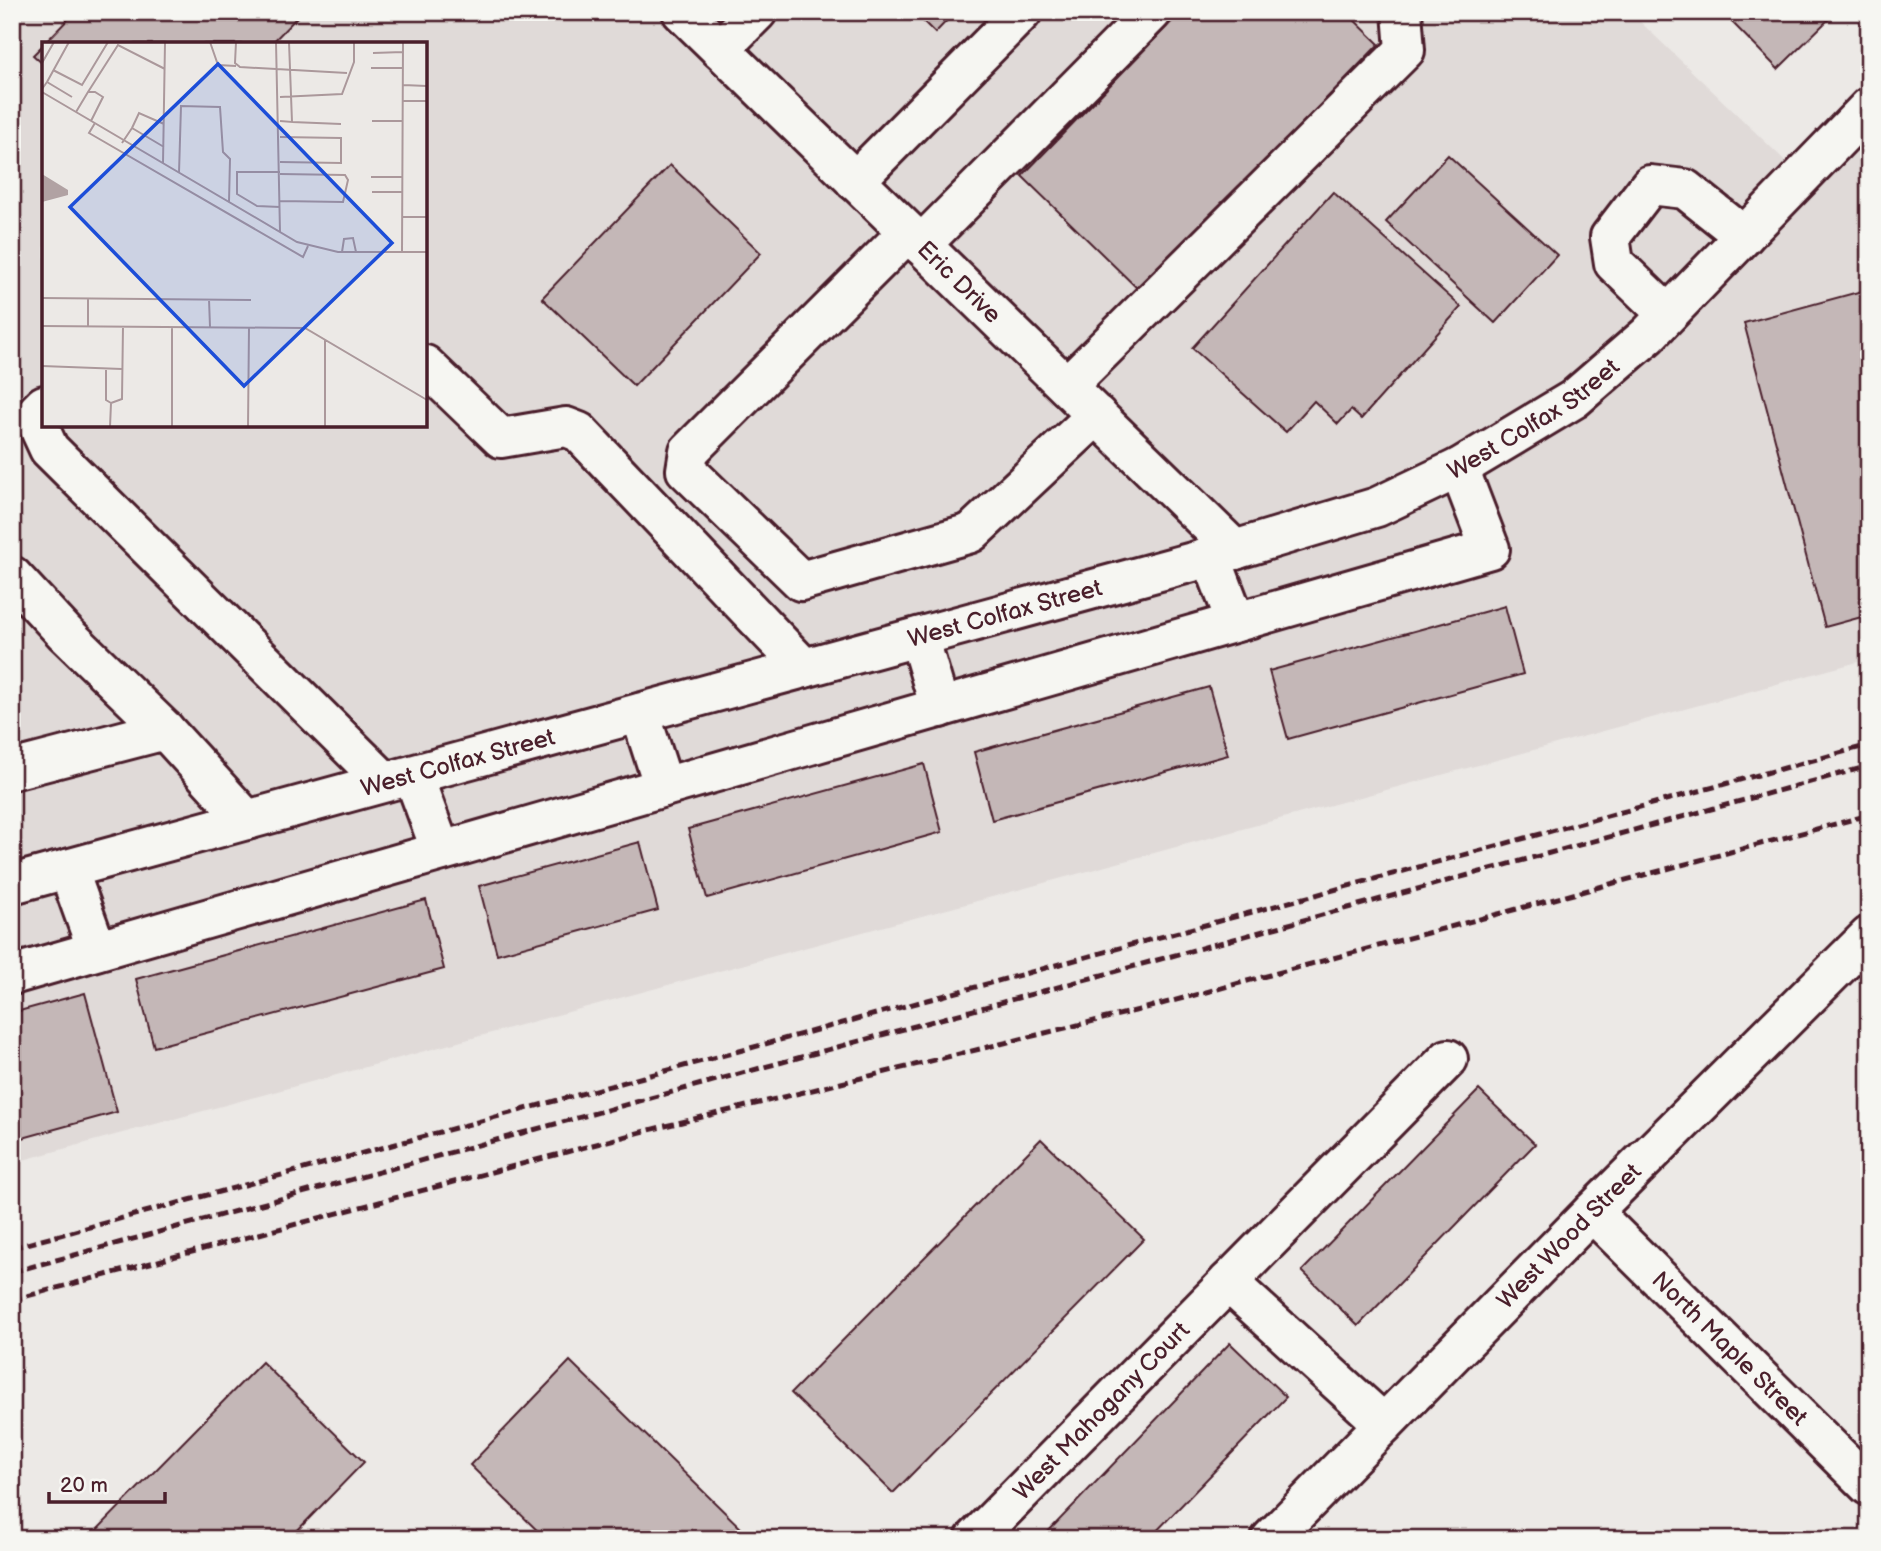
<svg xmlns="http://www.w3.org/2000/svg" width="1881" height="1551" viewBox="0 0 1881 1551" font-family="'Balsamiq Sans',sans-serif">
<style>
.built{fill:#e0dad8;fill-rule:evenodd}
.building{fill:#c4b7b7;stroke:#4a1f2b;stroke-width:2}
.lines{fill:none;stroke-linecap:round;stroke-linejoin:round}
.minor-casing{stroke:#4a1f2b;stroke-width:44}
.minor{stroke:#f6f6f2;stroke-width:38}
.rail{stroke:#4a1f2b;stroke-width:5;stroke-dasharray:10 5;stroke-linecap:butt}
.labels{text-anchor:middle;stroke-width:5;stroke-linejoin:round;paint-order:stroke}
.street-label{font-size:24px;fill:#4a1f2b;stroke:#f6f6f2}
.inset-road{fill:none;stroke:#ab989b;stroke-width:2}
.view{fill:#1d4ed8;fill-opacity:0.15;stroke:#1d4ed8;stroke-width:3.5}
.inset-edge{fill:none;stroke:#4a1f2b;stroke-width:3.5}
</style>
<rect width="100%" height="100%" fill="#ece9e6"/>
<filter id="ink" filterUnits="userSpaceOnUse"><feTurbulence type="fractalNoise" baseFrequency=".0143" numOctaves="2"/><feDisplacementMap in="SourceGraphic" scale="14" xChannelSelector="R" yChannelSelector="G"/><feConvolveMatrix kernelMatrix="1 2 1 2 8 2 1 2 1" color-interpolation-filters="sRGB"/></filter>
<g filter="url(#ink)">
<path class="built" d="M12,12h1618l171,164 68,-69v552l-1857,504zM44,44h381v381h-381z"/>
<path class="building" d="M75,12h227l-31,32h-227z
M914,12h41l-20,21z
M1181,12h165l33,32 -239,247 -118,-115z
M1722,12h114l-58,57z
M44,44v21l-11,-10z
M1448,155l109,100 -62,68 -109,-101z
M670,165l91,88 -127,133 -92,-88z
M1333,192l128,115 -100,112 -10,-9 -13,14 -24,-23 -28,31 -94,-84z
M1869,289v326l-44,12 -81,-304z
M1505,606l18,68 -235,65 -19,-68z
M1209,687l19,68 -236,65 -18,-68z
M924,764l18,68 -235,66 -19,-69z
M640,842l18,68 -161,44 -18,-68z
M426,900l18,69 -290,78 -18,-68z
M85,993l32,119 -105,29v-128z
M1479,1090l56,54 -177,182 -56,-55z
M1041,1139l103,100 -251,254 -102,-100z
M1230,1343l56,54 -137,142h-108z
M570,1361l182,178h-206l-76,-74z
M262,1362l102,100 -75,77h-201z"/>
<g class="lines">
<g class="minor-casing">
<g id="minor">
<path id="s1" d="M682,12l553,538"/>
<path d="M720,49l37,-37"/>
<path d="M855,181l167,-169"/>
<path d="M908,232l-219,219 -3,19 115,111 170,-48 126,-118"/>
<path d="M921,245l231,-233"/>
<path d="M1667,314l-53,-51 -4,-26 40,-52 35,4 59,47"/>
<path d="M425,365l76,73 65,-11 13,5 225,236"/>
<path d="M1067,386l338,-336 -3,-38"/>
<path d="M44,405l-6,6 -1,12 12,26 336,333"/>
<path d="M1211,557l25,65"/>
<path d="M12,576l53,57 100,97 82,90"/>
<path d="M919,637l21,71"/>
<path d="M640,713l24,74"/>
<path d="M12,770l153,-40"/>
<path d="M413,775l28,76"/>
<path d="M68,869l29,81"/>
<path id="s2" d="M12,884l1199,-327 166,-50 82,-39 115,-69 74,-64 221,-228"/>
<path d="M12,975l1478,-426 -31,-81"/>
<path id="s3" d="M1592,1212l277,274"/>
<path d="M1228,1282l156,142"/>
<path id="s4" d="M975,1539l473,-480"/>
<path id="s5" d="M1271,1539l321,-327 277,-276"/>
</g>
</g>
<use href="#minor" class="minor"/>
<path class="rail" d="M12,1248l1857,-503
M12,1272l1857,-506
M12,1300l637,-170 486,-119 734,-196"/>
</g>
</g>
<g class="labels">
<g class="street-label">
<text dy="8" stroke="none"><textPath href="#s1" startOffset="387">Eric Drive</textPath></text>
<text dy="8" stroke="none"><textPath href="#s2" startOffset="1596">West Colfax Street</textPath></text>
<text dy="8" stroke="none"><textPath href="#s2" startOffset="1029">West Colfax Street</textPath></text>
<text dy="8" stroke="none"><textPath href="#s2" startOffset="462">West Colfax Street</textPath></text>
<text dy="8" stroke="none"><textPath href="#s5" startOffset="425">West Wood Street</textPath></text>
<text dy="8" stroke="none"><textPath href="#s3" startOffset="194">North Maple Street</textPath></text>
<text dy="8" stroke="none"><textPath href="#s4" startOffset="180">West Mahogany Court</textPath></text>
</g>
</g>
<g transform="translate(42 42)">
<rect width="385" height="385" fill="#ece9e6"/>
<path d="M0,132l26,16v5l-26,7z" fill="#b1a2a3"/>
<path class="inset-road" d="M168,0l8,23 18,1M194,0l-1,21 5,4 107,6M234,0l4,190M331,11l30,-1M0,21l12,-21M329,26h32M11,28l29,15 26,-43M5,40l22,-40M361,43l24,1M0,47l5,-7 25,15M0,50l255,150 41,10h89M46,50l30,-47 47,24M238,55l62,-3 12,-32v-20M361,59h24M34,70l12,-20h7l8,5 -12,24M238,79l12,1 -3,-80M330,79h31M250,80l49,2M53,81l-6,10 214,124 5,-11M90,86l7,-15 25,11M80,101l10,-15 32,19M238,120l61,1v-25l-61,-1M121,121l2,-121M137,131l2,-67 39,1 3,45 7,7 -1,43M329,135h31M330,150h30M238,159l63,1 5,-22 -3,-5 -65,-1M238,165l-23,-1 -20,-12v-22h43M360,175h25M300,210l2,-13 9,-1 3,14M360,210l1,-210M0,256l209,2M167,257l1,28M0,284l263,2 122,72M46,284v-28M0,324l80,3M64,326v32l5,3M68,385l1,-24 11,-4 1,-73M130,385v-100M206,385l1,-100M283,385v-87"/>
<path class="view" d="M176,22l174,179 -148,143 -174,-179z"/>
<rect width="385" height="385" class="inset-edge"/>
</g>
<rect width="1881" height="1551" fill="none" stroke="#f6f6f2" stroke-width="42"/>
<rect x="21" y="21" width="1839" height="1509" fill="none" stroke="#4a1f2b" stroke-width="2.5" filter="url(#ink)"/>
<path d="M49 1492v10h116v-10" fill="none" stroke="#4a1f2b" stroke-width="3.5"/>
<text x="60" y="1492" font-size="21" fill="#4a1f2b" stroke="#f6f6f2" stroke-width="5" paint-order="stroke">20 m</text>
</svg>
